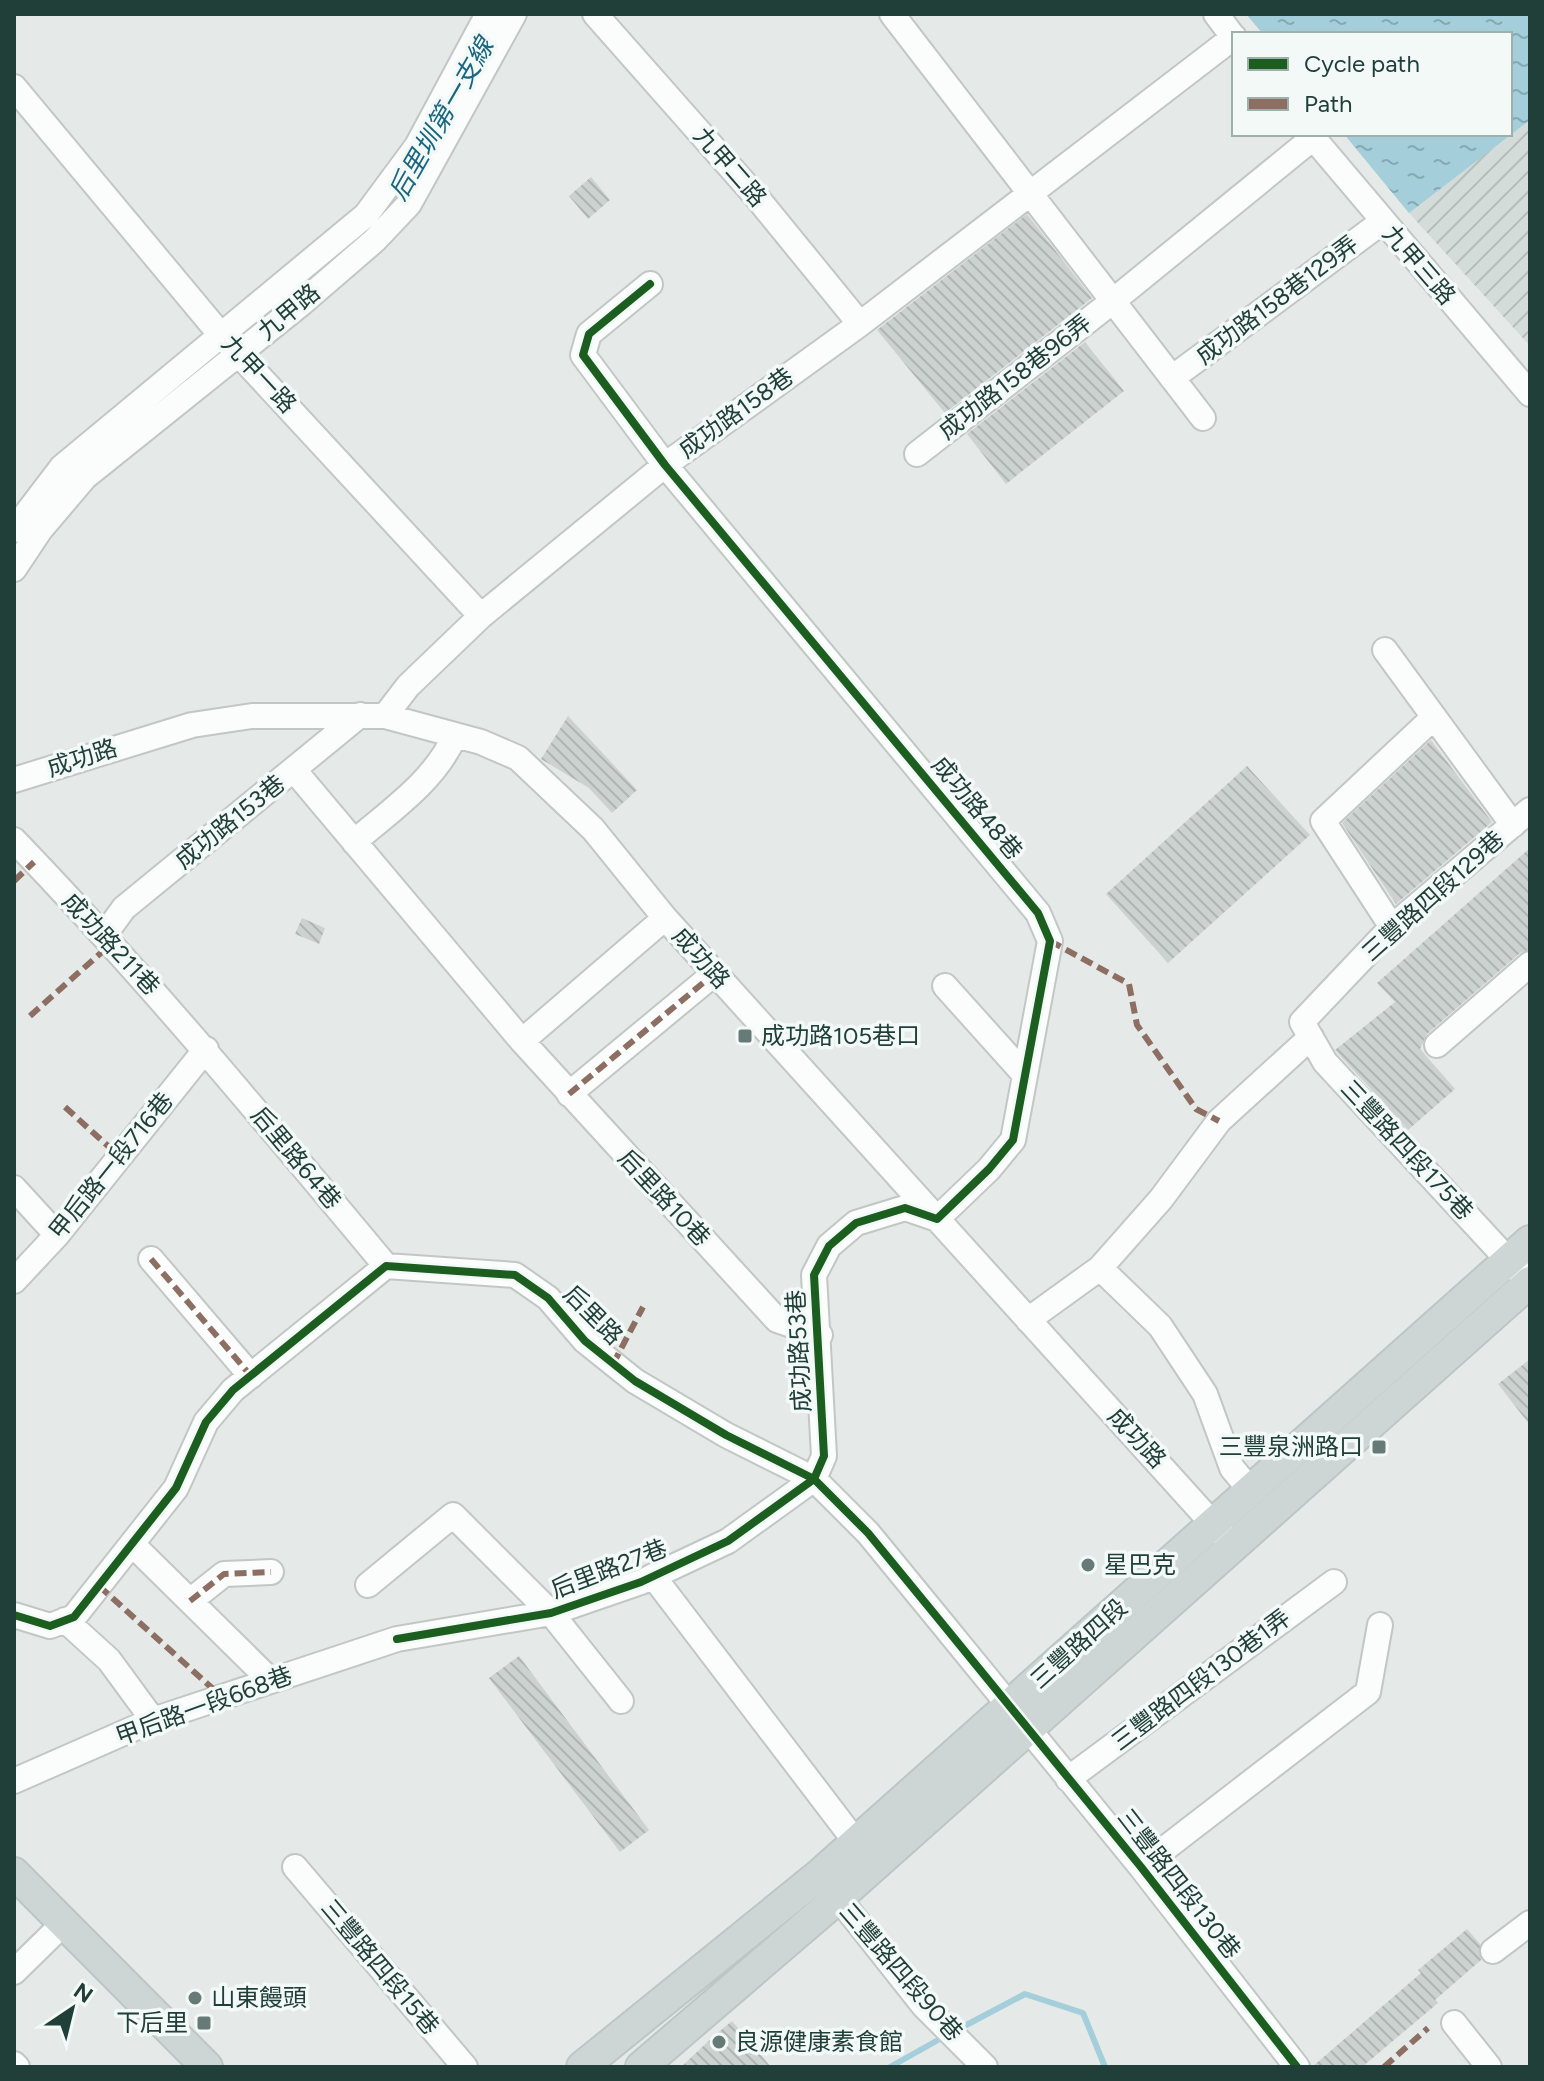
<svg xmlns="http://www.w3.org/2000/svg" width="1544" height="2081" viewBox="0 0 1544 2081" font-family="Figtree,'Noto Sans TC',sans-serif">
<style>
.industrial{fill:url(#industrial-furrows)}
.water{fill:url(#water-ripples)}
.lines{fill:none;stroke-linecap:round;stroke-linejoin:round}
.stream{stroke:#a4cfda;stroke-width:6}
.building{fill:url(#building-back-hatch)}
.minor-casing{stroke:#c2c7c5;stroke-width:28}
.major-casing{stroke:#bcc6c4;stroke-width:34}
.minor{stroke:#fbfcfc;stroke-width:24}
.major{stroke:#cdd6d4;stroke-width:30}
.quiet{stroke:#8d6e63;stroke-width:6;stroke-dasharray:12 6;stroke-linecap:butt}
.cycleway-casing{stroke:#f3f9f7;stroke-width:13}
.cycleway{stroke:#1b5e20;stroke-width:8}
.poi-dot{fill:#667b76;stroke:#f3f9f7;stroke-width:3}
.labels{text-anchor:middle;stroke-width:7;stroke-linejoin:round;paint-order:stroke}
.street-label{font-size:24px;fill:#213f39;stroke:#f3f9f7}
.poi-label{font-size:24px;fill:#213f39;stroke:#f3f9f7;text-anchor:start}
.water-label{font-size:26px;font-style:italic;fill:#19667e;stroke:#f3f9f7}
</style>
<defs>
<pattern id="industrial-furrows" width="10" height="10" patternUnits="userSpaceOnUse" patternTransform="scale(2)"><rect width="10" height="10" fill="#d3dcd8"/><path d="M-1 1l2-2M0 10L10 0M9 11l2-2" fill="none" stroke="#b5beba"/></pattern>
<pattern id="water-ripples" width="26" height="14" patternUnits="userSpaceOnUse" patternTransform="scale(2)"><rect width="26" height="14" fill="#a4cfda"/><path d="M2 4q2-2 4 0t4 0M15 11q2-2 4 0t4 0" fill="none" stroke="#85a9b2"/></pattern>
<pattern id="building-back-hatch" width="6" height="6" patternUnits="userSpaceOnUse" patternTransform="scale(2)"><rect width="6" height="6" fill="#ccd2d0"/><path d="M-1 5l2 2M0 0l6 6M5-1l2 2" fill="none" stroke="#afb5b3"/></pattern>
</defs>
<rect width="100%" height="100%" fill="#e5eae8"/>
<path class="industrial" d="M1246,14h284v332l-121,-133 -65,-79h166v-100h-247z"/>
<path class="water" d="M1246,14h284v106l-121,93 -65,-79h166v-100h-247z"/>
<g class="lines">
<path class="stream" d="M266,315l81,-66
M169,394l40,-32
M957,2030l68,-36 58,19 22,54
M890,2067l57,-32"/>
</g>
<path class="building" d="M591,177l19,23 -22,19 -19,-23z
M1027,214l65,84 -147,115 -68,-83z
M1085,342l39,49 -118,93 -39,-50z
M568,716l69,74 -25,23 -23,-25 -48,-29z
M1431,740l61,82 -96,82 -54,-81z
M1247,766l63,69 -142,128 -62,-69z
M1530,848v101l-10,4 -93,81 -7,15 35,40 -47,41 -73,-80 60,-48 -18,-19z
M302,918l23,10 -6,16 -24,-10z
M1530,1359v66l-32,-41z
M519,1656l130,174 -29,22 -131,-174z
M1467,1929l13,15 1,16 -46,40 3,3 -76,64h-50l109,-94 -3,-3z
M732,2021l39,46h-90l34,-32z"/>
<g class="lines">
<g class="minor-casing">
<path id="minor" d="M595,14l159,180 106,130
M892,14l311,404
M1216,14l18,24
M14,87l206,247 261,282
M1310,134l220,260
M1172,378l210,-156
M917,454l196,-153 200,-163
M14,530l48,-63 304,-252 51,-69 71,-132
M14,569l26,-39 45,-53 217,-174 73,-63 34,-36 105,-190
M1385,650l128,175
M385,716l23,-30 73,-70 184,-151 195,-141 374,-287
M294,770l228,271 255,279 43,15
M14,780l178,-55 60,-9h133l96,26 37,16 75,71 72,89 558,617
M14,840c131,136 251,281 372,426
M354,842c37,-32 81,-61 101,-107
M1392,927l-69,-106 110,-103
M105,934l19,-26 236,-193
M945,986l80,89
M522,1041l143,-123
M1437,1045l93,-81
M569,1094l146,-121
M14,1188l43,47
M151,1259l100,117
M1100,1268l60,58 45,68 27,74 19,23
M1521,1274l-196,-212 -23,-40 90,-95 138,-117
M14,1281l43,-46 149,-186
M1028,1320l72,-52 61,-69 58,-78 92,-84
M132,1544l139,137
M653,1576l202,265
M368,1585l85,-70 98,98 70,88
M190,1601l34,-27 47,-2
M14,1615l36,11 24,-9 102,-129 30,-66 27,-32 153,-124 129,9 33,23 37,43 50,40 91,54 88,44 54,54 73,89 200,245 156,200
M65,1620l44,40 44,60
M1068,1779l266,-197
M14,1781l139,-61 244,-81 154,-26 90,-31 87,-41 86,-62 10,-23 -10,-181 15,-29 27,-23 49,-15 32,11 52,-50 24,-29 37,-199 -12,-28 -373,-448 -82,-110 6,-21 61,-50
M295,1867l170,200
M1141,1867l227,-175 12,-67
M829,1886l95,120 61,61
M1493,1951l37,-28
M14,1972l50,-49
M1454,2023l35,44
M14,2064l3,3"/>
</g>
<g class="major-casing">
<path id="major" d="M14,1873l193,194
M582,2067l237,-192 711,-634
M641,2067l197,-169 692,-616"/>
</g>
<use href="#minor" class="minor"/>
<use href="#major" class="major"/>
<path class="quiet" d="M14,881l20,-19
M1050,941l79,43 8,41 59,84 23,12
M30,1016l82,-73
M569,1094l146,-121
M65,1107l55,50
M151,1259l100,117
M613,1364l30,-57
M99,1586l123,111
M190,1601l34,-27 47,-2
M1384,2067l44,-39"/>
<g class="cycleway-casing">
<path id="cycleway" d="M14,1615l36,11 24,-9 102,-129 30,-66 27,-32 153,-124 129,9 33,23 37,43 50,40 91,54 88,44 54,54 73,89 200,245 156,200
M397,1639l154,-26 90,-31 87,-41 86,-62 10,-23 -10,-181 15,-29 27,-23 49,-15 32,11 52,-50 24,-29 37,-199 -12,-28 -373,-448 -82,-110 6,-21 61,-50"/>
</g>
<use href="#cycleway" class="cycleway"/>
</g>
<g class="poi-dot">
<rect x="737" y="1028" width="16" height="16" rx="4"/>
<rect x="1371" y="1439" width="16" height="16" rx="4"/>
<circle cx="1088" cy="1565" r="8"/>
<circle cx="195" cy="1998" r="8"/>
<rect x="196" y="2015" width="16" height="16" rx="4"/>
<circle cx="719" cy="2042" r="8"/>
</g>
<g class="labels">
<g class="street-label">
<text transform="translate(730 167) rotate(49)" y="8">九甲二路</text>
<text transform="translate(1419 265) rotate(49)" y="8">九甲三路</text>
<text transform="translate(1277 300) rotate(-37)" y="8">成功路158巷129弄</text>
<text transform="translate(289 312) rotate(-40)" y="8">九甲路</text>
<text transform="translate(259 374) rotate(47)" y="8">九甲一路</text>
<text transform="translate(1015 377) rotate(-38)" y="8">成功路158巷96弄</text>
<text transform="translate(736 413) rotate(-36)" y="8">成功路158巷</text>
<text transform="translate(82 758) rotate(-18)" y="8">成功路</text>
<text transform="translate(977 808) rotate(50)" y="8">成功路48巷</text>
<text transform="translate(230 822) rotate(-39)" y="8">成功路153巷</text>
<text transform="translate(1433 896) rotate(-42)" y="8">三豐路四段129巷</text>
<text transform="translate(111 944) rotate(47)" y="8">成功路211巷</text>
<text transform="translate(701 958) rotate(48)" y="8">成功路</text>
<text transform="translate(1407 1150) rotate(47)" y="8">三豐路四段175巷</text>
<text transform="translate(296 1158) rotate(50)" y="8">后里路64巷</text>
<text transform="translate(111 1166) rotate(-51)" y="8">甲后路一段716巷</text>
<text transform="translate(664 1198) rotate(47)" y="8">后里路10巷</text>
<text transform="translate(593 1315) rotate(45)" y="8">后里路</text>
<text transform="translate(799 1351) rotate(-93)" y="8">成功路53巷</text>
<text transform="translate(1137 1438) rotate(47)" y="8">成功路</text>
<text transform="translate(609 1569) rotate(-21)" y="8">后里路27巷</text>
<text transform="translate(1079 1644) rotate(-42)" y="8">三豐路四段</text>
<text transform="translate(1201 1680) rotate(-37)" y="8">三豐路四段130巷1弄</text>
<text transform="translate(204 1706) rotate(-20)" y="8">甲后路一段668巷</text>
<text transform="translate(1179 1884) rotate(52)" y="8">三豐路四段130巷</text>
<text transform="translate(380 1967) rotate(50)" y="8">三豐路四段15巷</text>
<text transform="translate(901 1972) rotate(49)" y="8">三豐路四段90巷</text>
</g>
<g class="poi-label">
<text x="761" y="1044">成功路105巷口</text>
<text x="1363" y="1455" text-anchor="end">三豐泉洲路口</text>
<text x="1104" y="1573">星巴克</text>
<text x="211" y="2006">山東饅頭</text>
<text x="188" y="2031" text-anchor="end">下后里</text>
<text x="735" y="2050">良源健康素食館</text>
</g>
<g class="water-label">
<text transform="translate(441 119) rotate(-60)" y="9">后里圳第一支線</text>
</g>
</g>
<rect width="1544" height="2081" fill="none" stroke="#213f39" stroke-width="32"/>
<rect x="1232" y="32" width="280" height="104" fill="#f3f9f7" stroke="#9fafab" stroke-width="2"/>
<rect x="1248" y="58" width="40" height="12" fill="#1b5e20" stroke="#9fafab" stroke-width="2"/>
<text x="1304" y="72" font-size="24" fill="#213f39">Cycle path</text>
<rect x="1248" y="98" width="40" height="12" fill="#8d6e63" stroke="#9fafab" stroke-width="2"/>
<text x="1304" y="112" font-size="24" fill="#213f39">Path</text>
<g transform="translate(72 2009) rotate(35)" stroke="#f3f9f7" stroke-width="6" paint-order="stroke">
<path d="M0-6L14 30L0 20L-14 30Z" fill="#213f39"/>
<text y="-12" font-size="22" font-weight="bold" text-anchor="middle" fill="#213f39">N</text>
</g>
</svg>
